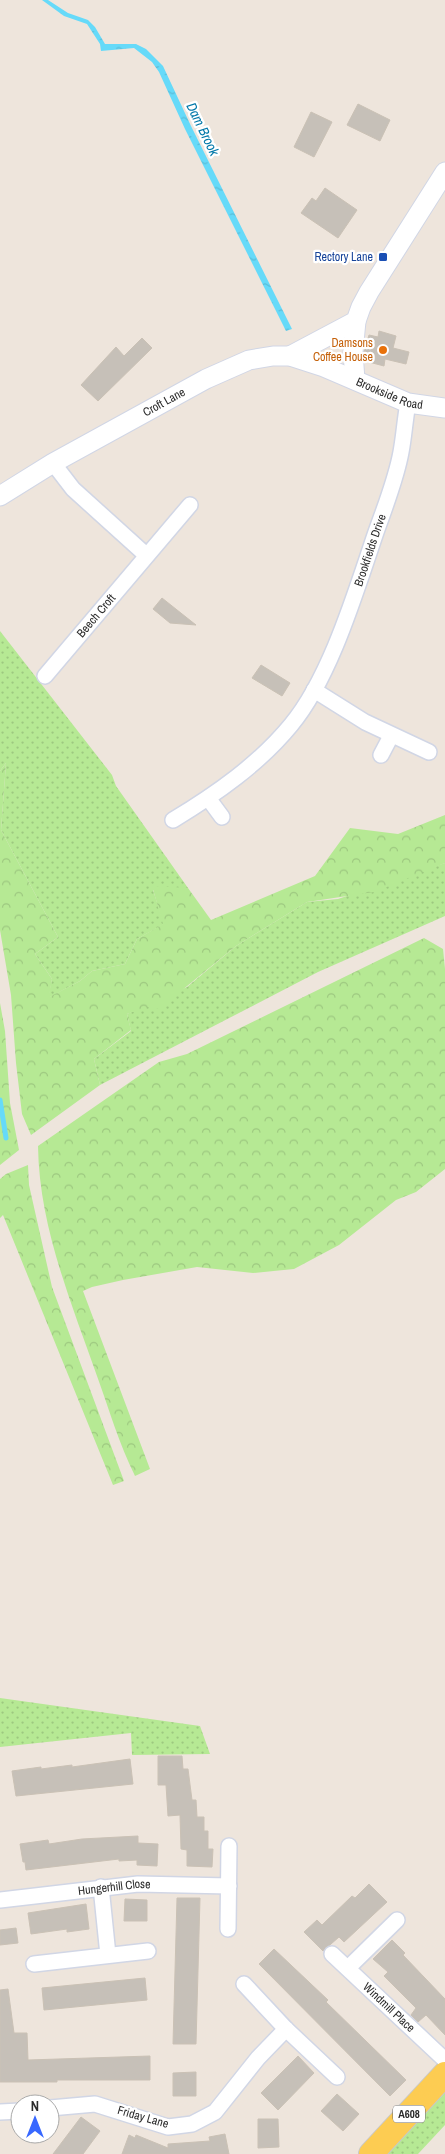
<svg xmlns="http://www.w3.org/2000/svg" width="445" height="2154" viewBox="0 0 445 2154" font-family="'Archivo Narrow',sans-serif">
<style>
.green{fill:url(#green-dots)}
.forest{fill:url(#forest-crowns)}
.water{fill:url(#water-ripples)}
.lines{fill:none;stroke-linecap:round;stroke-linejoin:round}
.stream{stroke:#66daf9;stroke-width:5}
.building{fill:#c6c0b8;stroke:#cac1b5}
.minor-casing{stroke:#d1d6e5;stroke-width:18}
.tertiary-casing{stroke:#d1d6e5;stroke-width:21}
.primary-casing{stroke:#c8c8c8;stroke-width:26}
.minor{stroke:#fff;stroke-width:15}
.tertiary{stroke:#fff;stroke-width:19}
.primary{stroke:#fdcc52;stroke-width:24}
.transit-dot{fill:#1a4fb4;stroke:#fff;stroke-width:2}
.food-dot{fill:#e8710a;stroke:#fff;stroke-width:2}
.labels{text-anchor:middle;stroke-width:4.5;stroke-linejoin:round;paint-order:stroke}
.shield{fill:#fff;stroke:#6b6b6b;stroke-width:1}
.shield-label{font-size:11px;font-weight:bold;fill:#2b2b2b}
.transit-label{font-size:12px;fill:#164399;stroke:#fff;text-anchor:end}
.food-label{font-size:12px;fill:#c56008;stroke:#fff;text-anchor:end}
.street-label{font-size:12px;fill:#2b2b2b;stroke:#fff}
.water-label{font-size:14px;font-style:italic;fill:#0278a9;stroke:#fff}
</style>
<defs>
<pattern id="green-dots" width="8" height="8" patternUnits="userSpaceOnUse" patternTransform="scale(1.25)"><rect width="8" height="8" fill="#b6e994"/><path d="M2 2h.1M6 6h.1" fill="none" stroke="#9dc880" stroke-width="1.8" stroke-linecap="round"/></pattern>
<pattern id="forest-crowns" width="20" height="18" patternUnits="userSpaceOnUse" patternTransform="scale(1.25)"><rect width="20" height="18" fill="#b6e994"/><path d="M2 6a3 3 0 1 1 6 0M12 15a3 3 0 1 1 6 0" fill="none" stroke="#9dc880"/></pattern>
<pattern id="water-ripples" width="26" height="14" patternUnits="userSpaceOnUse" patternTransform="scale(1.25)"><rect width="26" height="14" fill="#66daf9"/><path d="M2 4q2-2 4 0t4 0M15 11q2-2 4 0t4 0" fill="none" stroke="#59bbd6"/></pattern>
</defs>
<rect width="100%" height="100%" fill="#eee5dc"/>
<path class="green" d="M0,631l112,144 4,11 72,102 -35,2 11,34 -27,15 -12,25 -33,7 -12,10 -32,17 4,-19 -17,-25 23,-17 -57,-107 5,-67 -6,8z
M445,863v53l-127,56 -218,113 -6,-26 37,-28 -4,-17 60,-27 49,-41 71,-44 31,-3z
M0,1698l200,28 10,28 -78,1 -1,-22 -131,14z
M445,2091v34l-27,29h-31z"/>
<path class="forest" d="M6,763l-5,67 57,107 -23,17 17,25 -3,18 31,-16 12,-10 33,-7 12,-25 26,-15 -11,-38 36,2 23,32 104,-44 35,-48 48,6 47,-19v48l-71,29 -67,10 -71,44 -77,63 -12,-2 -20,7 4,16 -37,29 6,26 -69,50 -9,-21 -6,-51 -5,-68 -11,-65v-159z
M424,938l19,11 2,20v200l-29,23 -20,8 -57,45 -45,24 -41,4 -56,-6 -74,13 -31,7 -9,4 67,178 -15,7c-16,-32 -26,-67 -38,-100 -26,-74 -58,-150 -59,-230l121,-84 28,-8z
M0,1003l5,28 5,72 9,47 -19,15z
M28,1165l1,20 23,102 72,194 -11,4 -110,-270 -3,3v-39l6,-5z"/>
<path class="water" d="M42,0h6l20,13 20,7 7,7 10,17h31l10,5 17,17 28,60 101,203 -6,2 -101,-202 -26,-57 -7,-10 -18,-14 -33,3 -1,-7 -13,-20 -23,-8z"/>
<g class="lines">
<path class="stream" d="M0,1100l6,38"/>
</g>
<path class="building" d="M358,104l32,16 -10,21 -33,-16z
M311,112l21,10 -18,35 -20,-10z
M325,188l32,22 -19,28 -37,-25 11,-15 4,3z
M379,331l17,5 -3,12 16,4 -3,12 -21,-5 -1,7 -19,-5 -1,-9 5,-17 9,2z
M142,338l10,10 -54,53 -17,-16 35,-38 8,9z
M162,598l34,27 -26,-2 -17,-14z
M261,665l29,18 -8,13 -30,-18z
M158,1756h24l1,13h5l4,31h4l1,17h7v14h4v18h5l-1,18 -25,-1v-16l-6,-1 -1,-34 -12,1 -2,-31h-8z
M130,1759l3,25 -117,12 -4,-25 29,-4v2l31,-4v2z
M138,1836v7l20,1 -1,22 -20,-1v-5l-18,1v-2l-93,11 -1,-8h-2l-3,-18 28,-4 1,4 33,-5z
M369,1884l18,18 -43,40 -5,-5 -16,14 -19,-19 13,-12 5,5 30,-29 3,2z
M177,1898h23l-4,146h-23z
M125,1899l22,1v21h-23z
M86,1904l3,25 -22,3v-3l-36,5 -3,-21z
M16,1928l2,15 -18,2v-15z
M392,1940l13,13 -2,2 42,44v36l-19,-20 -8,7 -7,-7 5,-7 -32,-32 4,-4 -15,-13z
M274,1949l54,51 -2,2 80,78 -16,16 -131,-132z
M145,1978l2,22 -103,10 -2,-22z
M8,1989l6,44h13l1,27 122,-4v24h-93v2h-57v-92z
M298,2056l16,17 -36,37 -17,-17z
M196,2072v24h-23v-23z
M337,2094l22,20 -16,17 -22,-20z
M81,2117l19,14 -17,23h-30z
M258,2119h20l1,28 -21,1z
M225,2134l4,20h-107l7,-19 6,3 1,-3 32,13v-4l42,-3 -1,-4z"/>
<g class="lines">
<g class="minor-casing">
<g id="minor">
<path d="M53,463l20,26 73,66"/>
<path id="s1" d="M45,676l145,-171"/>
<path d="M314,690l51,32 64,30"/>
<path d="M381,755l10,-19"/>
<path d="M208,798l14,19"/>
<path id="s2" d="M173,820c43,-26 86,-56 118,-95 39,-47 64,-131 84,-190 9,-26 21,-55 26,-83 3,-16 4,-33 7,-49"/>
<path d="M101,1887l7,68"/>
<path id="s3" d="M0,1900l138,-16 91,2"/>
<path d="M228,1929l1,-83"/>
<path id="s4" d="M332,1954l113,106"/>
<path d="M34,1964l114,-13"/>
<path d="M348,1968l49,-48"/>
<path d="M244,1984l42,45 51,48"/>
<path d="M50,2108l45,-4 73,23 24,-3 23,-12 43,-54 28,-29"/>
<path d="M0,2112l20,-1"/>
</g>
</g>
<g class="tertiary-casing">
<g id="tertiary">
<path d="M290,356l66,-35 5,-14 8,-15 76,-120"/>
<path d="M355,380l-2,-28 3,-31"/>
<path id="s5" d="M0,496l53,-33 153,-84 43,-19 24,-4h17l34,11 84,36 37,5"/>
</g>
</g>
<g class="primary-casing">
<path id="primary" d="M371,2154l74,-80"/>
</g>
<use href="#minor" class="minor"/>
<use href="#tertiary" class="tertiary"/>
<use href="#primary" class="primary"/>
</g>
<rect class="transit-dot" x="378" y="252" width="10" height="10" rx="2.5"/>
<circle class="food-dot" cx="383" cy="350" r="5"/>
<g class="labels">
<rect class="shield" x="393" y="2105.5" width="32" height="17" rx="4"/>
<g class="shield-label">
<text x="409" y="2118">A608</text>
</g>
<g class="transit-label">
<text x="373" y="261">Rectory Lane</text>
</g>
<g class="food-label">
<text x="373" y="347">Damsons<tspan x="373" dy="14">Coffee House</tspan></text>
</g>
<g class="street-label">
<text dy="4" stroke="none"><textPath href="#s5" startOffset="432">Brookside Road</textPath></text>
<text dy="4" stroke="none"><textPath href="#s5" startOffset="189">Croft Lane</textPath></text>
<text dy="4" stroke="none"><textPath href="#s2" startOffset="345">Brookfields Drive</textPath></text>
<text dy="4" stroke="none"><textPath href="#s1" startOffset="79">Beech Croft</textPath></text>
<text dy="4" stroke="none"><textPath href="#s3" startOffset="115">Hungerhill Close</textPath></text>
<text dy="4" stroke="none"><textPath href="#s4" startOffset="78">Windmill Place</textPath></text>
<text transform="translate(143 2117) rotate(16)" y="4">Friday Lane</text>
</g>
<g class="water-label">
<text transform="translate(203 129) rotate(64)" y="5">Dam Brook</text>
</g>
</g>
<g transform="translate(35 2119)"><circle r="24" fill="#ffffff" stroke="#aaaaaa"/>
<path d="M0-4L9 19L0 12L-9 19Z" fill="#3868ff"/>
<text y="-8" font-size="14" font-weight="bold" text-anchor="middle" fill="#2b2b2b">N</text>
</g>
</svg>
